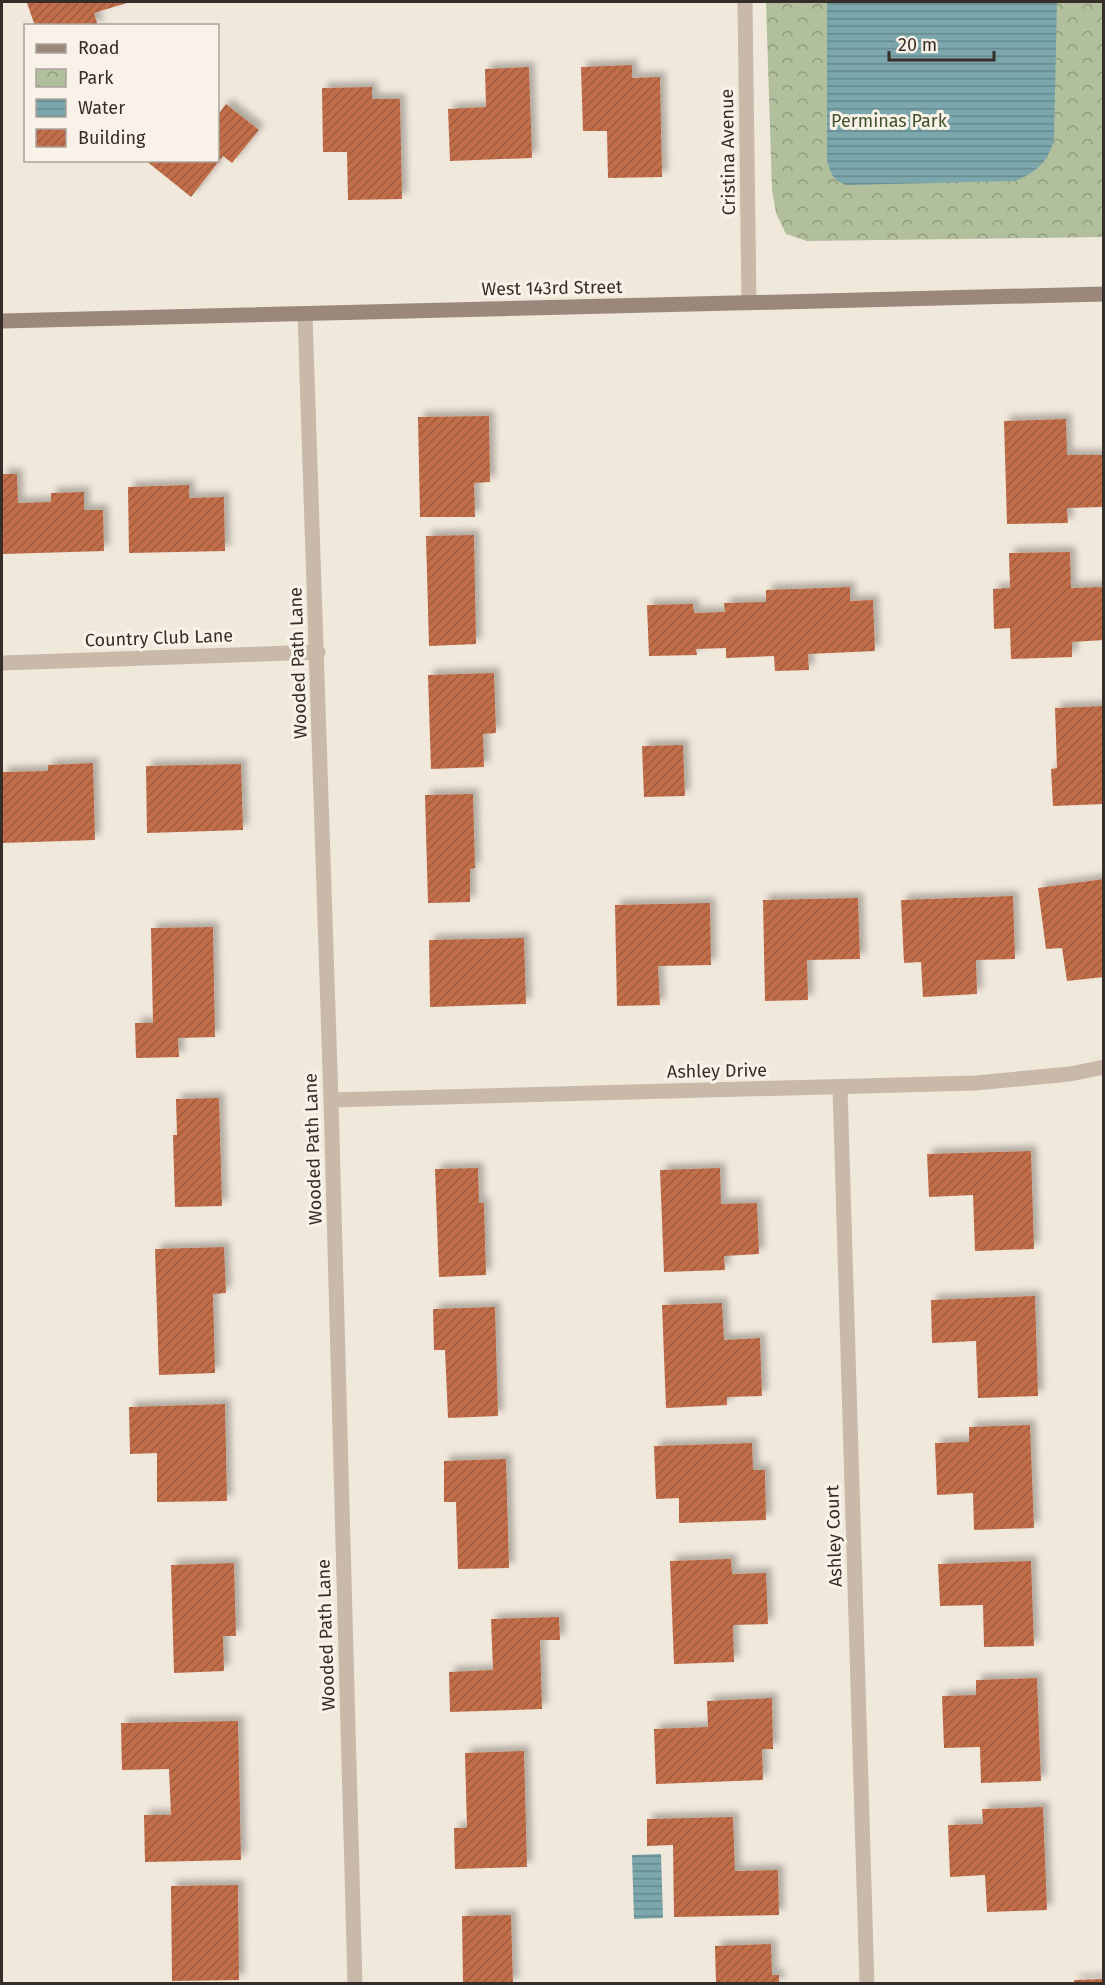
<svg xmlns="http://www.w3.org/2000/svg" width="1105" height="1985" viewBox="0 0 1105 1985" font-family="'Fira Sans',sans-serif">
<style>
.park{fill:url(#park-crowns)}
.water{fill:url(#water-rules)}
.building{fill:url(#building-hatch);filter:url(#shadow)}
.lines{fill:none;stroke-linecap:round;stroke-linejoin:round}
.street{stroke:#c9b9a8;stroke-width:15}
.secondary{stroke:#9c887a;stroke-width:15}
.labels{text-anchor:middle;stroke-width:6;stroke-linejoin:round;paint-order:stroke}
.park-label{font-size:18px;fill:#42532d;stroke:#f9f2e8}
.street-label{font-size:18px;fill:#362d28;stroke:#f9f2e8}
</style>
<defs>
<pattern id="park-crowns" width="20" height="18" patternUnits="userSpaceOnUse" patternTransform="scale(1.5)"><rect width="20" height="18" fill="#b1bf9c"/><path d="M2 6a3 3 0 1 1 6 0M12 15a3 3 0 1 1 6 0" fill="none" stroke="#919c7f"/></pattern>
<pattern id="water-rules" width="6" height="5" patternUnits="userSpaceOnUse" patternTransform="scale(1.5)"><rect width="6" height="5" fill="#7ca8ad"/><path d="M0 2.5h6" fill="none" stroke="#66898d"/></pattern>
<pattern id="building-hatch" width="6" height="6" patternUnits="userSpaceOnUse" patternTransform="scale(1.5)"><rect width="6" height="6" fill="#c16e4a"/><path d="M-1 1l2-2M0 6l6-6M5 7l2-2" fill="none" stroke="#9e5b3e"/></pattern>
<filter id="shadow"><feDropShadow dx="5.5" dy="-5.5" stdDeviation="3" flood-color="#0004"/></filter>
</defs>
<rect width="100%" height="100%" fill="#f1e8dc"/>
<path class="park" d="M766,2h337v235l-296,4 -21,-7 -10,-21 -4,-23z"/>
<path class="water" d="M827,2h230l-3,136c-4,23 -19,35 -39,43l-169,4c-14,-5 -16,-13 -19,-26z
M661,1854l2,64 -29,1 -2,-64z"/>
<path class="building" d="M32,2h98l-36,11 4,13h-63l-8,-23z
M632,65v13l28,-1 2,100 -54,1 -1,-47h-24l-2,-64z
M529,67l3,91 -82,3 -2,-52 38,-2 -1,-38z
M372,87v12h28l2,100 -54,1 -1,-48h-24l-1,-64z
M226,104l33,26 -27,33 -9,-7 -32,41 -46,-37h73v-45z
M489,416l1,66 -16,1 1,34h-55l-2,-100z
M1066,419l1,36h35v52l-35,1 1,15 -61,1 -3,-103z
M2,474h15l1,29 33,-1v-9l33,-1v18h19l1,41 -102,3z
M189,485v13l35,-1 1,54 -96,2 -1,-66z
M474,535l2,109 -47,2 -3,-110z
M1070,552l1,36 33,-1v53l-32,2v15l-61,2 -1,-31 -16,1 -1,-40 17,-1 -1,-35z
M850,587v14l23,-1 2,51 -67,3 1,16 -34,1 -1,-15 -48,2v-10l-30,1 1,6 -48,1 -2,-51 46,-1 1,9 31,-1 -1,-9 42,-1v-12z
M494,673l2,60 -13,1 1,33 -53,2 -3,-94z
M1104,706v98l-51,2 -2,-37 6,-1 -2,-60z
M683,745l2,51 -41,1 -2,-51z
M93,763l2,77 -93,3v-71l46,-1v-6z
M241,764l2,66 -96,3 -1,-67z
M473,794l2,74 -5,1v33l-42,1 -3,-108z
M1104,879v98l-37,4 -5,-33 -16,1 -8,-61z
M1013,896l2,63 -39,1 1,34 -54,3 -2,-35 -17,1 -3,-63z
M858,898l2,61 -53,1 1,40 -43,1 -2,-101z
M710,903l1,62 -53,1 2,39 -43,1 -2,-101z
M213,927l2,110 -37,1 1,19 -43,1 -1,-35h18l-2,-95z
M524,938l2,66 -96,3 -1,-67z
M219,1098l3,108 -47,1 -2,-72h4l-1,-36z
M1031,1151l3,98 -59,2 -2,-56 -44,2 -2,-43z
M478,1168l1,35h5l2,72 -47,2 -4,-108z
M720,1168l1,36 36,-1 2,51 -35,2 1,14 -61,2 -4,-102z
M224,1247l2,46 -13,1 2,79 -56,2 -4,-126z
M1035,1296l3,100 -60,2 -2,-57 -44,2 -1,-43z
M722,1303l2,37 36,-2 2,58 -35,1v8l-61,3 -4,-103z
M495,1307l3,109 -50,2 -3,-68h-11l-1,-41z
M225,1404l2,97 -70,1v-49l-27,1 -1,-47z
M1030,1425l4,103 -60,2 -1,-37 -36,2 -2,-52 34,-1v-15z
M752,1443l1,27h12l1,50 -87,3v-25l-23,1 -2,-53z
M506,1459l3,109 -51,1 -2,-67h-12v-41z
M731,1559l1,15 34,-1 2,51 -35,1 1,37 -60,2 -4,-103z
M1031,1561l3,85 -50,1 -1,-42 -43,1 -2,-42z
M234,1563l2,73h-13l1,35 -50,2 -3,-108z
M559,1617l1,23h-20l2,69 -92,3 -1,-40 44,-2 -2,-51z
M1037,1678l4,103 -60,2 -1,-36 -36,1 -2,-52 34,-1v-15z
M772,1698l1,51h-11l1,31 -107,4 -2,-55 54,-2 -1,-26z
M238,1721l3,139 -96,2 -1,-47h27l-2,-46 -47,1 -1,-47z
M524,1751l3,116 -72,2 -1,-41h13l-2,-75z
M1043,1807l4,103 -60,2 -2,-37 -35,2 -2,-52 35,-1 -1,-15z
M733,1817l2,54 43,-1 1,45 -105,2 -1,-72 -26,1v-27z
M238,1885l1,95 -67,1 -1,-95z
M511,1915l2,69h-50l-1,-68z
M771,1944l1,31h7v9h-63l-1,-38z
M1104,1979v5h-30v-4z"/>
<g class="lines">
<path class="street" d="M745,2l4,301
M305,314l26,786 24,884
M2,663l316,-11
M840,1087l27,897
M331,1100l644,-17 95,-9 34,-7"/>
<path class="secondary" d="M2,321l1102,-27"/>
</g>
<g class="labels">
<g class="park-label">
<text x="889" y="127">Perminas Park</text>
</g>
<g class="street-label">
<text transform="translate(728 152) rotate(-91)" y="6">Cristina Avenue</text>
<text transform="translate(552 288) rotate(-1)" y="6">West 143rd Street</text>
<text transform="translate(159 638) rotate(-2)" y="6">Country Club Lane</text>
<text transform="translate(298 663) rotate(-92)" y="6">Wooded Path Lane</text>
<text transform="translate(717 1071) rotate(-1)" y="6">Ashley Drive</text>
<text transform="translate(313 1149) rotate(-92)" y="6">Wooded Path Lane</text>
<text transform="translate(834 1536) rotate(-92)" y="6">Ashley Court</text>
<text transform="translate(326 1635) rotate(-92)" y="6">Wooded Path Lane</text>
</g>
</g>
<rect width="1105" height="1985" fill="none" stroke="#362d28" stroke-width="6"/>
<rect x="24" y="24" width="195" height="138" fill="#f9f2e8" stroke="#aba39b" stroke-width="1.5"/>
<rect x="36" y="44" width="30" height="9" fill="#9c887a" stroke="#aba39b" stroke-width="1.5"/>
<text x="78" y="54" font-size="18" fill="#362d28">Road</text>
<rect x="36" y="69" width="30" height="18" fill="url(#park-crowns)" stroke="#aba39b" stroke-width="1.5"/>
<text x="78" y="84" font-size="18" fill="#362d28">Park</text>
<rect x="36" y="99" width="30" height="18" fill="url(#water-rules)" stroke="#aba39b" stroke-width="1.5"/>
<text x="78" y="114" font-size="18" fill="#362d28">Water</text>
<rect x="36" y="129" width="30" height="18" fill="url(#building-hatch)" stroke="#aba39b" stroke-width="1.5"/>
<text x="78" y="144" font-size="18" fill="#362d28">Building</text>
<path d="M889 51v9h105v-9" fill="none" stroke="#362d28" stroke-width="3"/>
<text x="898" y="51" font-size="18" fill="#362d28" stroke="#f9f2e8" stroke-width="4.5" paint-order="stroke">20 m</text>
</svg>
